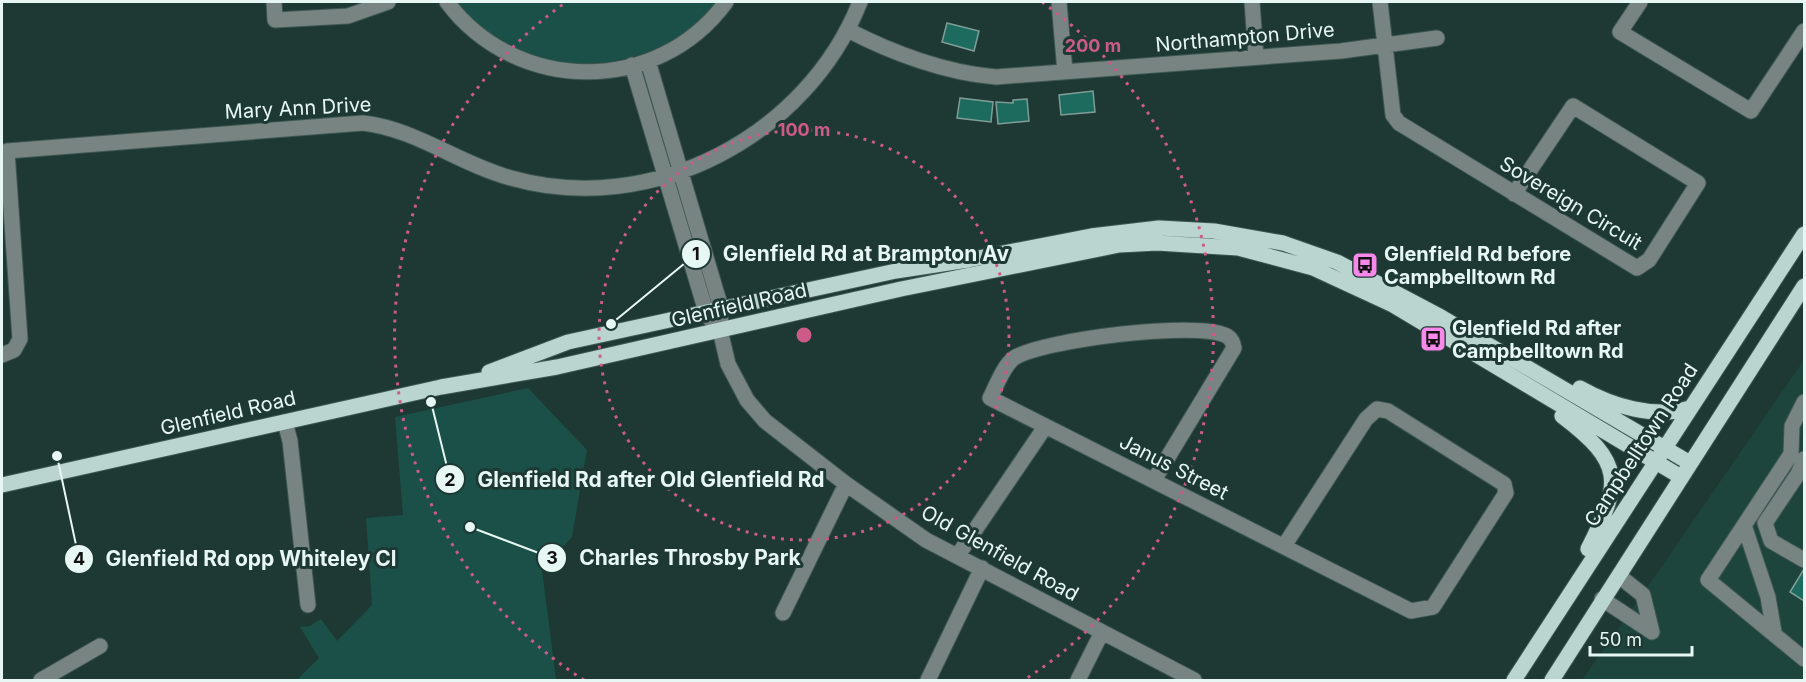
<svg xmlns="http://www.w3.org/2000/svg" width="1806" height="682" viewBox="0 0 1806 682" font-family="Inter,sans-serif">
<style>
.built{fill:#1e443e}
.green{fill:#1b5048}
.building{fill:#1d6a5f;stroke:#7f9d97;stroke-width:1.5}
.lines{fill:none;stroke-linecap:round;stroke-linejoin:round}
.minor-casing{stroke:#3e5753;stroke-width:17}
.major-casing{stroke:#3e5753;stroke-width:17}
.minor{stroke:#778481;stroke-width:15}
.major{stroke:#bad4cf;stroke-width:15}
.ring{fill:none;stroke:#cd5b89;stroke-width:3;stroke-dasharray:3 6}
.labels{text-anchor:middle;stroke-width:6;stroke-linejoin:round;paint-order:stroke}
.street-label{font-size:20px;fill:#e7f7f3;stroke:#1e3934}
.poi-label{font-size:20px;font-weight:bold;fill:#e7f7f3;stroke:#1e3934;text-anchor:start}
.centre{fill:#cd5b89;stroke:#1e3934;stroke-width:3}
.ring-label{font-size:18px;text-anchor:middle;font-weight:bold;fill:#cd5b89;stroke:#1e3934;stroke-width:6;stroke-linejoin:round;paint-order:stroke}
.leader{fill:none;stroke:#e7f7f3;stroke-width:2}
.callout-dot{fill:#e7f7f3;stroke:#1e3934;stroke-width:2}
.mark-label{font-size:18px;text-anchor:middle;font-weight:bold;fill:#111}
.callout-label{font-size:21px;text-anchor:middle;font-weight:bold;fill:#e7f7f3;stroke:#1e3934;stroke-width:6;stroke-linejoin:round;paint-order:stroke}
</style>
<rect width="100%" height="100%" fill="#1e3934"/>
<path class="built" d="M1804,360v320h-222l78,-111z"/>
<path class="green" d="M455,2h264c-11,10 -21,23 -33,31 -56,36 -125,41 -184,11 -18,-9 -33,-28 -47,-42z
M528,388l59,62 -15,87 -30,33 14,110h-259l22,-22 -19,-31 10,-1 11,-7 16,22 35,-36 -6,-87 37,-3 -8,-98z"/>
<path class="building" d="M947,23l32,8 -5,20 -32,-9z
M1093,91l2,21 -34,3 -2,-20z
M960,98l33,4 -2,20 -34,-4z
M1027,99l2,22 -31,3 -2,-22 17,1v-3z
M1804,569v32l-14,-9z"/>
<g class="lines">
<g class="minor-casing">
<path id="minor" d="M274,2l1,18 73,-4 40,-14
M447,2c69,92 210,94 279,0
M1059,2l6,70
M1252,2l4,55
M1380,2l13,113 6,8 238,145 12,-8 49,-77 -125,-77 -59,88
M1640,2l-20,30 131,79 53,-80
M848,30c44,23 98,43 148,47l345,-26 96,-13
M648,61l73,247 -1,22 8,34 19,36 18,21 81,63 80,56 268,140
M632,65l75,250 5,6
M2,355l12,-5 6,-11 -13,-188 356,-28c53,6 96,41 148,55 141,40 296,-42 349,-176
M1804,402l-12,24 -1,28 -83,126 96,79
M285,422l5,19 18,164
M1804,459l-6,15 -33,49 6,18 33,19
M1154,480l80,-132c-1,-5 -2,-9 -7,-12 -28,-16 -186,4 -213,22 -11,8 -18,29 -24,40l421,213 22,-4 73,-114 -2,-9 -116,-73 -11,-2 -11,10 -82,127
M1744,525l24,72 6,35
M958,555l87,-128
M1619,576l24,19 9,37
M1602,599l50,33
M783,613l63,-129
M41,680l59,-34
M928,680l54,-112
M1078,680l24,-48"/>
</g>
<g class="major-casing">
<path id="major" d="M489,372l79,-30 328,-71 72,-11 123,-24 68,-8 55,3 69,12 54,19 104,55 249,146
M1580,388c32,18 74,31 110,20
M1562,416c62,47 60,66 26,133
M2,485l439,-98 116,-20 344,-78 218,-44 38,-2 81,5 75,20 80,37 288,172
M1514,680l290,-446
M1552,680l252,-394"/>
</g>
<use href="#minor" class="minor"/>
<use href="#major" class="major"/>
</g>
<g class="ring">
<circle cx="804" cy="335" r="205"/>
<path d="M584 680A409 409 0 0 1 566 2M1042 2A409 409 0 0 1 1024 680"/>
</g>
<defs>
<g id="bus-square" transform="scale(1.35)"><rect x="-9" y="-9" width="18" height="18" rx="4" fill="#f888ea" stroke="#1e3934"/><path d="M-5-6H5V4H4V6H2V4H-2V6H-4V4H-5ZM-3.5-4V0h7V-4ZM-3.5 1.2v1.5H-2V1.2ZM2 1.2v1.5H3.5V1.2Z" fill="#111"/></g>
</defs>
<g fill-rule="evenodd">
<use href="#bus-square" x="1365" y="265"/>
<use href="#bus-square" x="1433" y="339"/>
</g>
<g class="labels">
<g class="street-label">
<text transform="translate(1245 37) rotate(-5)" y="7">Northampton Drive</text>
<text transform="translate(298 108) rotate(-3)" y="7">Mary Ann Drive</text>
<text transform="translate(1571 203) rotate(31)" y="7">Sovereign Circuit</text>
<text transform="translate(739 305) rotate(-13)" y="7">Glenfield Road</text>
<text transform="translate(228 413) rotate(-13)" y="7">Glenfield Road</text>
<text transform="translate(1641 445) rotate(-57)" y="7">Campbelltown Road</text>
<text transform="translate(1174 467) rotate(27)" y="7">Janus Street</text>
<text transform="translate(1000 553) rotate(29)" y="7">Old Glenfield Road</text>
</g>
<g class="poi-label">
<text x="1384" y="261">Glenfield Rd before<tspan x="1384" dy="23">Campbelltown Rd</tspan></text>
<text x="1452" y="335">Glenfield Rd after<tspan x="1452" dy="23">Campbelltown Rd</tspan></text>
</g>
</g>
<circle cx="804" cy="335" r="9" class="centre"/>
<g class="ring-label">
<text x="1093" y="52">200 m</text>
<text x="804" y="136">100 m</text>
</g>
<path class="leader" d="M611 324L696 254M431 402L450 479M470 527L552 558M57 456L79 559"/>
<g class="callout-dot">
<circle cx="611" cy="324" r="6"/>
<circle cx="431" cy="402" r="6"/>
<circle cx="470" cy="527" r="6"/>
<circle cx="57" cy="456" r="6"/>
<circle cx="696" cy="254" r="15"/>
<circle cx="450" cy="479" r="15"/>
<circle cx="552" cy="558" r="15"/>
<circle cx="79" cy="559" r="15"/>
</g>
<g class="mark-label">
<text x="696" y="260">1</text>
<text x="450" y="486">2</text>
<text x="552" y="564">3</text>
<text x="79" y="565">4</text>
</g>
<g class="callout-label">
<text x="866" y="261">Glenfield Rd at Brampton Av</text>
<text x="651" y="487">Glenfield Rd after Old Glenfield Rd</text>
<text x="690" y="565">Charles Throsby Park</text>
<text x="251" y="566">Glenfield Rd opp Whiteley Cl</text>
</g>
<rect width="1806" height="682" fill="none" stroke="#e7f7f3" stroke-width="6"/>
<path d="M1590 646v9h102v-9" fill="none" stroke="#e7f7f3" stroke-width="3"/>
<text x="1599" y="646" font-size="18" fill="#e7f7f3" stroke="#1e3934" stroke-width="4.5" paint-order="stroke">50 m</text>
</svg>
